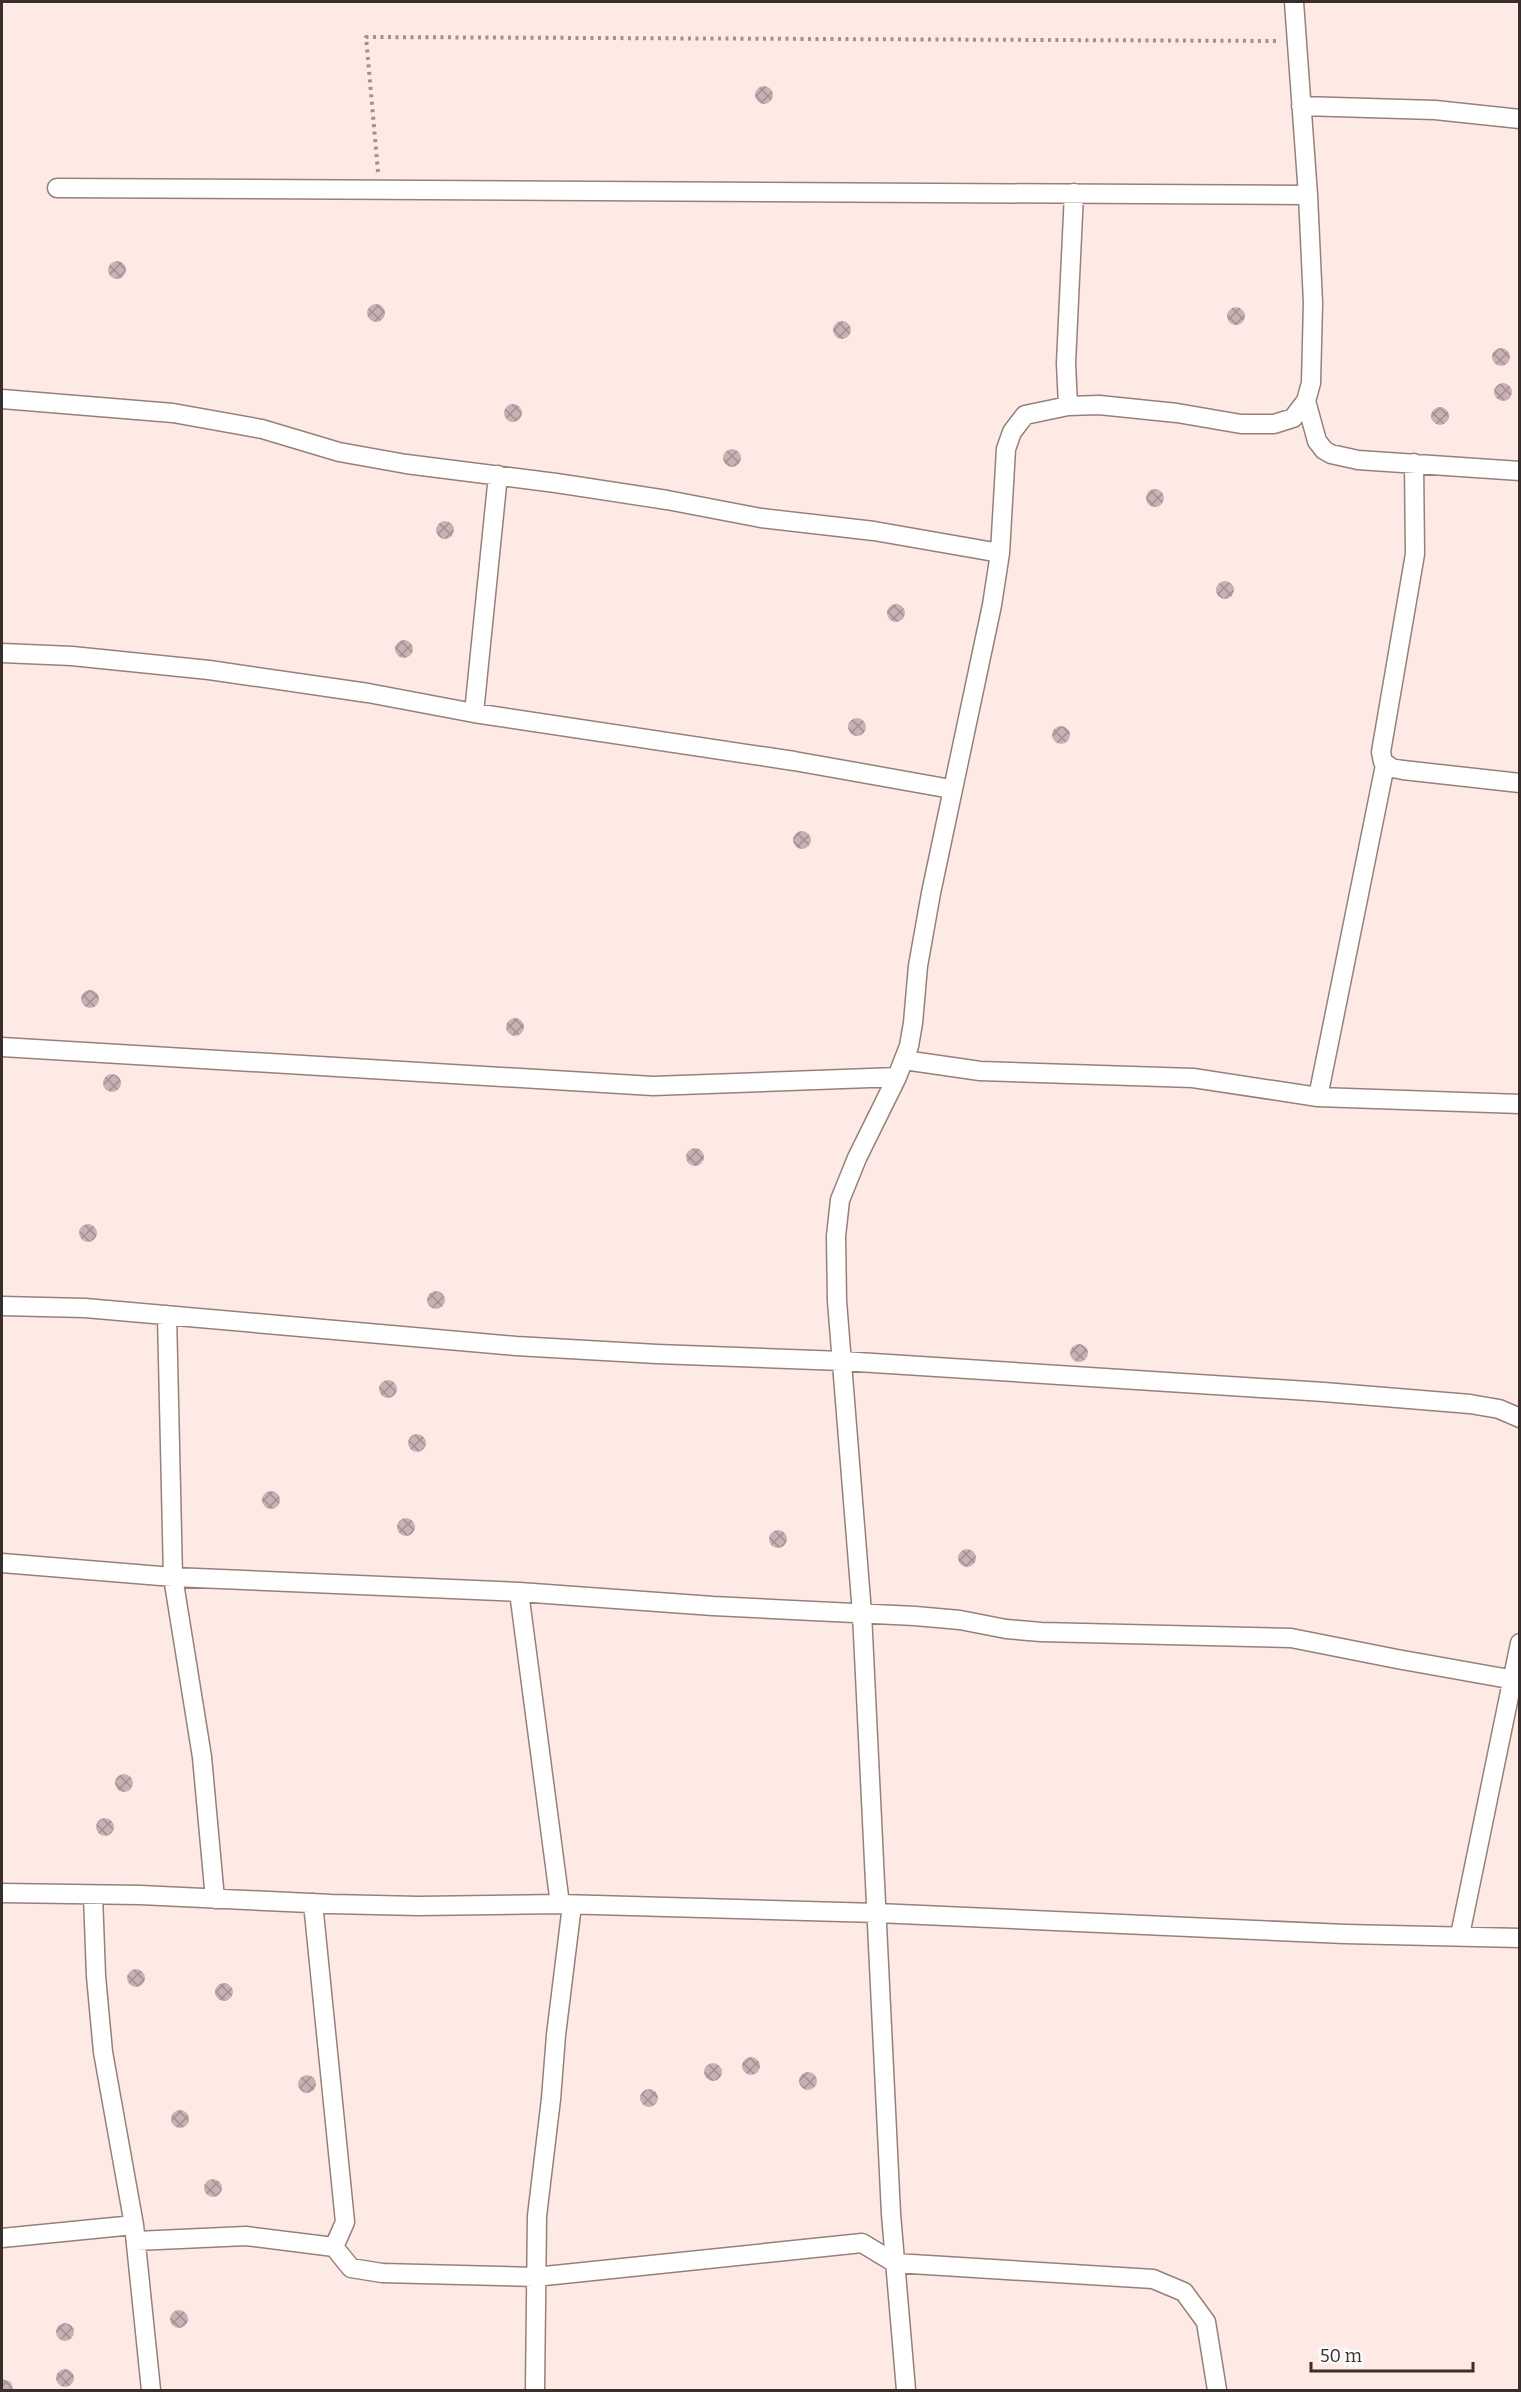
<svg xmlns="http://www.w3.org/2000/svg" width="1521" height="2392" viewBox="0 0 1521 2392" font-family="Bitter,serif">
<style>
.building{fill:url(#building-cross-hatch)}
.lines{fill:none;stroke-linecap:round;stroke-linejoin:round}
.street-casing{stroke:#968079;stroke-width:21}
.path{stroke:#a0918d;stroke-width:4;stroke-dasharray:3 4.5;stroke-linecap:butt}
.street{stroke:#fff;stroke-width:18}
</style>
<defs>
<pattern id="building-cross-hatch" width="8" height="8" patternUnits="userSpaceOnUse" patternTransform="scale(1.5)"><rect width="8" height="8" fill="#c9b0b5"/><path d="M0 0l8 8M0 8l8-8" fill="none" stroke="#a49093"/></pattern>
</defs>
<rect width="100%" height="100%" fill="#feeae4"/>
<path class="building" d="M755 95a9 9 0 1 1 18 0a9 9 0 1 1-18 0Z
M108 270a9 9 0 1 1 18 0a9 9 0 1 1-18 0Z
M367 313a9 9 0 1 1 18 0a9 9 0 1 1-18 0Z
M1227 316a9 9 0 1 1 18 0a9 9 0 1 1-18 0Z
M833 330a9 9 0 1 1 18 0a9 9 0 1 1-18 0Z
M1492 357a9 9 0 1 1 18 0a9 9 0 1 1-18 0Z
M1494 392a9 9 0 1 1 18 0a9 9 0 1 1-18 0Z
M504 413a9 9 0 1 1 18 0a9 9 0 1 1-18 0Z
M1431 416a9 9 0 1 1 18 0a9 9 0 1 1-18 0Z
M723 458a9 9 0 1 1 18 0a9 9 0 1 1-18 0Z
M1146 498a9 9 0 1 1 18 0a9 9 0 1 1-18 0Z
M436 530a9 9 0 1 1 18 0a9 9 0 1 1-18 0Z
M1216 590a9 9 0 1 1 18 0a9 9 0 1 1-18 0Z
M887 613a9 9 0 1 1 18 0a9 9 0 1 1-18 0Z
M395 649a9 9 0 1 1 18 0a9 9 0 1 1-18 0Z
M848 727a9 9 0 1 1 18 0a9 9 0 1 1-18 0Z
M1052 735a9 9 0 1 1 18 0a9 9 0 1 1-18 0Z
M793 840a9 9 0 1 1 18 0a9 9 0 1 1-18 0Z
M81 999a9 9 0 1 1 18 0a9 9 0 1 1-18 0Z
M506 1027a9 9 0 1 1 18 0a9 9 0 1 1-18 0Z
M103 1083a9 9 0 1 1 18 0a9 9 0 1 1-18 0Z
M686 1157a9 9 0 1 1 18 0a9 9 0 1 1-18 0Z
M79 1233a9 9 0 1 1 18 0a9 9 0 1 1-18 0Z
M427 1300a9 9 0 1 1 18 0a9 9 0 1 1-18 0Z
M1070 1353a9 9 0 1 1 18 0a9 9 0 1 1-18 0Z
M379 1389a9 9 0 1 1 18 0a9 9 0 1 1-18 0Z
M408 1443a9 9 0 1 1 18 0a9 9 0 1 1-18 0Z
M262 1500a9 9 0 1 1 18 0a9 9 0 1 1-18 0Z
M397 1527a9 9 0 1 1 18 0a9 9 0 1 1-18 0Z
M769 1539a9 9 0 1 1 18 0a9 9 0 1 1-18 0Z
M958 1558a9 9 0 1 1 18 0a9 9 0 1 1-18 0Z
M115 1783a9 9 0 1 1 18 0a9 9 0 1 1-18 0Z
M96 1827a9 9 0 1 1 18 0a9 9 0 1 1-18 0Z
M127 1978a9 9 0 1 1 18 0a9 9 0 1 1-18 0Z
M215 1992a9 9 0 1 1 18 0a9 9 0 1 1-18 0Z
M742 2066a9 9 0 1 1 18 0a9 9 0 1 1-18 0Z
M704 2072a9 9 0 1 1 18 0a9 9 0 1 1-18 0Z
M799 2081a9 9 0 1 1 18 0a9 9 0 1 1-18 0Z
M298 2084a9 9 0 1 1 18 0a9 9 0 1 1-18 0Z
M640 2098a9 9 0 1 1 18 0a9 9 0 1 1-18 0Z
M171 2119a9 9 0 1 1 18 0a9 9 0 1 1-18 0Z
M204 2188a9 9 0 1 1 18 0a9 9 0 1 1-18 0Z
M170 2319a9 9 0 1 1 18 0a9 9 0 1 1-18 0Z
M56 2332a9 9 0 1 1 18 0a9 9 0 1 1-18 0Z
M56 2378a9 9 0 1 1 18 0a9 9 0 1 1-18 0Z
M2,2379l9,3 2,8h-11z"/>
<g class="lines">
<g class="street-casing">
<path id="street" d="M1301,106l134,4 85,9
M57,188l1251,7
M2,399l171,14 89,16 77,23 67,12 150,19 111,17 94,18 113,13 126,22
M1306,401l11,40 7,9 7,4 27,6 162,11
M1068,406l-2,-43 8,-170
M1414,463l1,91 -34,198 2,10 9,6 11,2 117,13
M2,653l70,3 137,14 159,23 106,20 320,48 157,28
M474,713l24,-238
M2,1047l651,39 244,-9
M904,1060l76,11 213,7 125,19 202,7
M1318,1097l67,-332
M2,1306l83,2 431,38 141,8 185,7 482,31 146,12 29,5 21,9
M167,1315l6,262 29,180 13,142
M2,1563l171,14 346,15 194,14 202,10 45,4 46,9 35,3 250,6 106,21 123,22
M519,1592l41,312
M2,1893l138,2 191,9 88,2 141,-2 317,9 468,21 175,4
M93,1895l3,81 7,76 31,173 17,165
M313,1903l32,319 -11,25
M1460,1935l60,-292
M2,2238l132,-13
M136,2241l110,-5 88,11 17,21 31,5 153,4 327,-34 33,20 258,16 31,13 22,30 11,68
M535,2390l2,-174 14,-117 5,-64 16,-130
M906,2390l-15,-176 -29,-601 -25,-312 -1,-65 4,-36 17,-42 40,-81 12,-31 4,-23 5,-57 13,-73 61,-288 8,-52 6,-104 6,-17 13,-17 43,-9 31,-1 78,8 64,11h33l19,-6 13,-17 5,-18 2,-80 -5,-108 -14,-193"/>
</g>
<path class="path" d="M378,172l-12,-135 912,4"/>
<use href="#street" class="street"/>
</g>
<rect width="1521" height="2392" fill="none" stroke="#382e2b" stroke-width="6"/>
<path d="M1311 2362v9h162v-9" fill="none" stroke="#382e2b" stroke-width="3"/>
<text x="1320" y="2362" font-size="18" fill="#382e2b" stroke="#fcfcfc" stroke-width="4.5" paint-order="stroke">50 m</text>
</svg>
